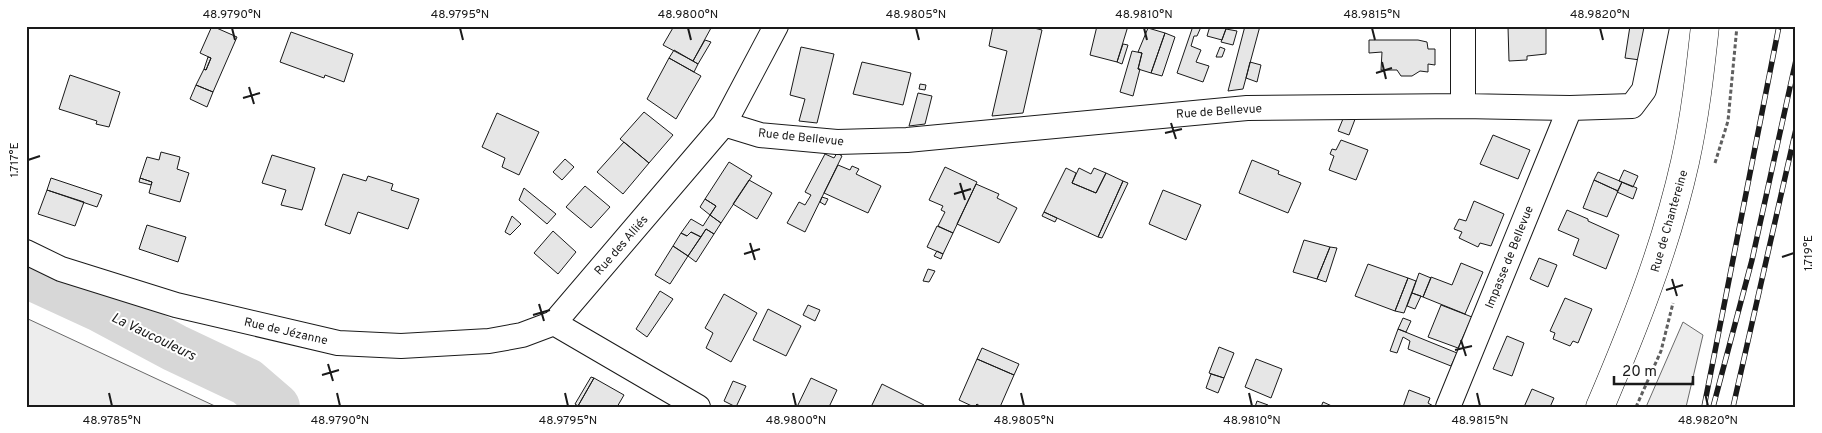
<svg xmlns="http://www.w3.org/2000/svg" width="1822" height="433" viewBox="0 0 1822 433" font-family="Overpass,sans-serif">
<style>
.built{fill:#ededed;stroke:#6a6a6a}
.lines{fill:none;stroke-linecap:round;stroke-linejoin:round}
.river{stroke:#d7d7d7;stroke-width:48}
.building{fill:#e6e6e6;stroke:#1a1a1a}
.minor-casing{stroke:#1a1a1a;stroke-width:26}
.secondary-casing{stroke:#1a1a1a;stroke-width:29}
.path{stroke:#5f5f5f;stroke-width:3;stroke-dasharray:4 2.5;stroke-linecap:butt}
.minor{stroke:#fff;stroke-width:24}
.secondary{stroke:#fff;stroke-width:28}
.rail-casing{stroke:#1a1a1a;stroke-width:5.5}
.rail{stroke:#fff;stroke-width:4;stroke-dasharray:11;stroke-linecap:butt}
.ticks{fill:none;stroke:#1a1a1a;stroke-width:2}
.labels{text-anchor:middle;stroke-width:4;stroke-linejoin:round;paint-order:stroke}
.street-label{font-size:12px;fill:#1a1a1a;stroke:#fff}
.water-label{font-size:14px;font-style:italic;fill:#1a1a1a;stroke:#fff}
.neatline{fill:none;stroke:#1a1a1a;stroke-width:2}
.ticks-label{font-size:12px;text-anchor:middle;fill:#1a1a1a}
</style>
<rect width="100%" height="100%" fill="#fff"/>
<path class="built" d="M26,318l191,89h-191z
M1683,322l20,13 -17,72h-40z"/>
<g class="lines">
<path class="river" d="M26,274l76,35 73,39 72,34 29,25"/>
</g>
<path class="building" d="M212,26l25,11 -24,55 -17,-7 8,-16 2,1 5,-12 -11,-5z
M674,26h34l3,2 -18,33 -30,-16z
M993,26h33l16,4 -19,83 -31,3 15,-65 -18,-5z
M1097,26h31l-11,36 -27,-7z
M1193,26l8,1 -4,9h-3l-3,10 10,4 -5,12 13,4 -6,16 -26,-9z
M1210,26h17l-5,14 -15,-4z
M1245,26h15l-17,63 -15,2z
M1513,26h36h-3v28l-19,2v4l-18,1 -1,-34z
M1630,26h23l-5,35 -23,-3z
M1148,28l17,5 -14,40 -13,-4 4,-16 -4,-1z
M1226,29l11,2 -4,14 -12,-3z
M291,32l62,22 -9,28 -19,-7 -1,3 -44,-16z
M1165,33l10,4 -13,39 -11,-3z
M705,40l6,2 -13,22 -5,-3z
M1369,40h49l9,2 1,7h7v16l-7,-1v8l-8,-1 -8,5h-11l-4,-6h-16l1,-18 -13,1z
M1123,44l5,1 -6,19 -5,-2z
M801,47l33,7 -17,69 -18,-2 6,-22 -15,-4z
M1220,47l5,2 -3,8h-6z
M674,50l24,14 -4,8 -25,-14z
M1132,51l10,2 -4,16h2l-7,27 -13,-4z
M208,57l3,1 -5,12 -2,-1z
M669,58l32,18 -25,43 -29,-20z
M862,62l49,11 -8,32 -50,-11z
M1250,62l11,3 -4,17 -11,-4z
M70,75l50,17 -11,35 -13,-3 1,-3 -38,-12z
M920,84l6,1 -1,5 -6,-1z
M196,85l17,7 -6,15 -17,-8z
M918,93l14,3 -7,28 -16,2z
M644,112l29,23 -24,28 -29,-24z
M497,113l42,19 -20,43 -17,-8 3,-9 -23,-11z
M1345,114h12l-8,21 -11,-4z
M1493,135l37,15 -12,29 -38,-15z
M1341,140l27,10 -12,30 -27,-10 5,-14 -4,-2 2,-5 4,1z
M624,142l25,21 -26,31 -26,-22z
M161,152l19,5 -3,12 12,4 -9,29 -31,-9 3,-11 -12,-4 7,-21 12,3z
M837,153l5,3 -37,76 -18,-9 12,-21 6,3 6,-10 -6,-3 20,-38 9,4z
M272,155l43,13 -13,42 -21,-5 5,-15 -24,-7z
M565,159l9,8 -12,13 -9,-8z
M1252,160l27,11 -1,3 23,9 -13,30 -49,-20z
M729,162l23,14 -31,47 -11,-8 6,-9 -11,-7z
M838,165l12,5 2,-4 7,3 -3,5 25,12 -13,27 -44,-20z
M945,167l32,15 -24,51 -15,-7 7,-14 -4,-2 2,-4 -14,-6z
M1066,168l10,5 -4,10 24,10 10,-20 17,8 -25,56 -54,-25z
M1079,168l12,6 3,-6 12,5 -10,20 -24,-10z
M1624,170l14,6 -5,11 -14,-6z
M1598,172l24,10 -4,9 -24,-11z
M343,174l23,7 2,-5 25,8 -2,6 28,9 -11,30 -50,-17 -8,22 -25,-9z
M51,178l51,17 -5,12 -50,-17z
M140,178l12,4 -1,3 -12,-3z
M749,180l23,13 -15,26 -24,-15z
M1594,180l24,11 -11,26 -24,-9z
M1123,181l5,2 -26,55 -4,-1z
M1622,182l15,6 -4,11 -16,-7z
M976,184l23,10 -2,4 20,10 -18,35 -42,-19z
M585,186l25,21 -19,21 -25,-21z
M524,188l32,26 -9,10 -28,-24z
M47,190l37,12 -9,24 -37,-12z
M1163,190l38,15 -15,35 -37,-16z
M822,197l6,2 -3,6 -5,-3z
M705,199l11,7 -6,9 -10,-8z
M1474,201l30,13 -13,32 -11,-3 -2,4 -19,-9 3,-6 -8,-3 5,-10 7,2z
M1567,210l21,9v2l31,14 -13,34 -33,-14 6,-16 -21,-9z
M1044,212l13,6 -2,4 -13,-6z
M710,215l11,8 -7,11 -8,-5 -5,8 -10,-5 -4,4 -6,-3 10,-14 12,7z
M512,216l9,8 -11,11 -5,-3z
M147,225l39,12 -8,25 -39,-13z
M937,226l16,7 -10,21 -16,-7z
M706,229l8,5 -18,28 -8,-6z
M553,231l23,21 -18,22 -24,-21z
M691,232l10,5 -13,19 -15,-10 8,-13 6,3z
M1304,240l26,7 -13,32 -24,-7z
M673,246l15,10 -18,28 -15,-9z
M1330,247l7,1 -11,34 -9,-3z
M937,251l6,3 -2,5 -7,-3z
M1539,258l18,7 -9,22 -18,-8z
M1461,263l22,9 -18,42 -42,-17 8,-20 21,8z
M1368,264l40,14 -13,33 -40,-15z
M928,269l7,2 -6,11 -6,-1z
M1419,273l12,5 -8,19 -11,-4z
M1408,278l8,3 -12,32 -9,-2z
M660,291l13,8 -26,38 -11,-8z
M1412,293l9,3 -6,13 -8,-3z
M724,294l33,19 -26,49 -25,-14 7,-15 -8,-5z
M1565,298l27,11 -14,34 -5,-2 -3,5 -17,-7 2,-6 -5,-2z
M808,305l12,5 -5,11 -12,-6z
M1441,305l31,12 -14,31 -30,-11z
M768,309l33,17 -15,30 -33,-16z
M1403,318l8,3 -5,11 -8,-3z
M1398,329l59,24 -6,13 -43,-17 2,-8 -7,-4 -6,16 -7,-2z
M1507,336l17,7 -12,33 -19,-7z
M1219,347l15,6 -10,25 -15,-5z
M982,348l37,16 -5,11 -37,-16z
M977,359l37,16 -14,32h-19l-4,-3 -3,3 -15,-7z
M1256,359l26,10 -11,29 -26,-11z
M1211,374l13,4 -6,15 -12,-5z
M591,377l3,1 -16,28 -3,-2z
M594,378l30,17 -7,12 -39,-1z
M811,378l26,12 -8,17h-32z
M733,381l13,5 -10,21 -12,-6z
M882,384l42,21 -1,2h-52z
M1532,389l22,9 -4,9h-26z
M1409,390l21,8 -2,5 7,4h-32z
M1257,401l11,4v2h-13z
M1323,402l11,5h-13z"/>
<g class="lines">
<g class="minor-casing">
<path id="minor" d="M1463,26v80
M724,124l36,11 77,7 70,-2 340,-32 216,-2 107,2 62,-2 12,-16 13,-64
M26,252l35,17 115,36 162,38 63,3 88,-5 33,-6 32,-12 170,-199 52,-98
M554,323l144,84
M1448,407l122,-299"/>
</g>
<g class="secondary-casing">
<path id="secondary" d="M1600,407c34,-80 66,-160 85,-245 10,-45 15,-90 20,-136"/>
</g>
<path class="path" d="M1715,163l13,-42 9,-95
M1636,407l25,-56 12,-48"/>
<use href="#minor" class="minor"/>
<use href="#secondary" class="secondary"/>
<g class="rail-casing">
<path id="rail" d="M1704,407l75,-381
M1713,407l39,-147 44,-200
M1733,407l63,-278"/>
</g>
<use href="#rail" class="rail"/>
</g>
<path class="ticks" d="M232,28l3,12M460,28l3,12M688,28l3,12M916,28l3,12M1144,28l3,12M1372,28l3,12M1600,28l3,12M1382,62l4,17M1376,73l16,-5M249,87l5,17M243,98l17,-5M1171,123l5,16M1165,133l17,-4M28,160l12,-4M960,183l5,17M954,194l17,-5M750,243l5,17M744,254l16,-5M1782,257l12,-4M1672,279l5,17M1666,290l17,-5M539,304l5,17M533,315l17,-5M1461,340l5,16M1455,350l17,-4M328,364l5,17M322,375l17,-5M109,393l3,13M337,393l3,13M565,393l3,13M793,393l3,13M1021,393l3,13M1249,393l3,13M1477,393l3,13M1705,393l3,13"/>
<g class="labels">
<g class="street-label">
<text transform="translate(1219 111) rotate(-4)" y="4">Rue de Bellevue</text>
<text transform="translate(801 137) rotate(6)" y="4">Rue de Bellevue</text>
<text transform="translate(1669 221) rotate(-74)" y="4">Rue de Chantereine</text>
<text transform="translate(621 245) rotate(-49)" y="4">Rue des Alliés</text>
<text transform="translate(1509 257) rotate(-68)" y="4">Impasse de Bellevue</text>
<text transform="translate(286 331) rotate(13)" y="4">Rue de Jézanne</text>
</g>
<g class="water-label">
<text transform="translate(154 336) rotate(26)" y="5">La Vaucouleurs</text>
</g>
</g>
<rect width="1822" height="433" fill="none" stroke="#ffffff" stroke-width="55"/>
<path d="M1614 376v8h79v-8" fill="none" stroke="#1a1a1a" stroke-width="2.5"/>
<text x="1622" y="376" font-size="15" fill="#1a1a1a" stroke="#ffffff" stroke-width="4" paint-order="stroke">20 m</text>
<rect x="28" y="28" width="1766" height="378" class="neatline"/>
<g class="ticks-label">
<text x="232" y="18">48.9790°N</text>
<text x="460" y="18">48.9795°N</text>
<text x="688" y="18">48.9800°N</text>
<text x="916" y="18">48.9805°N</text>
<text x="1144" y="18">48.9810°N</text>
<text x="1372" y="18">48.9815°N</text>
<text x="1600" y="18">48.9820°N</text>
<text transform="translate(14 160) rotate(-90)" y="4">1.717°E</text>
<text transform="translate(1808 253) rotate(-90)" y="4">1.719°E</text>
<text x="112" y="424">48.9785°N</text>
<text x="340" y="424">48.9790°N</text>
<text x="568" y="424">48.9795°N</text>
<text x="796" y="424">48.9800°N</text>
<text x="1024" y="424">48.9805°N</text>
<text x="1252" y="424">48.9810°N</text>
<text x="1480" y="424">48.9815°N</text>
<text x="1708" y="424">48.9820°N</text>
</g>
</svg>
